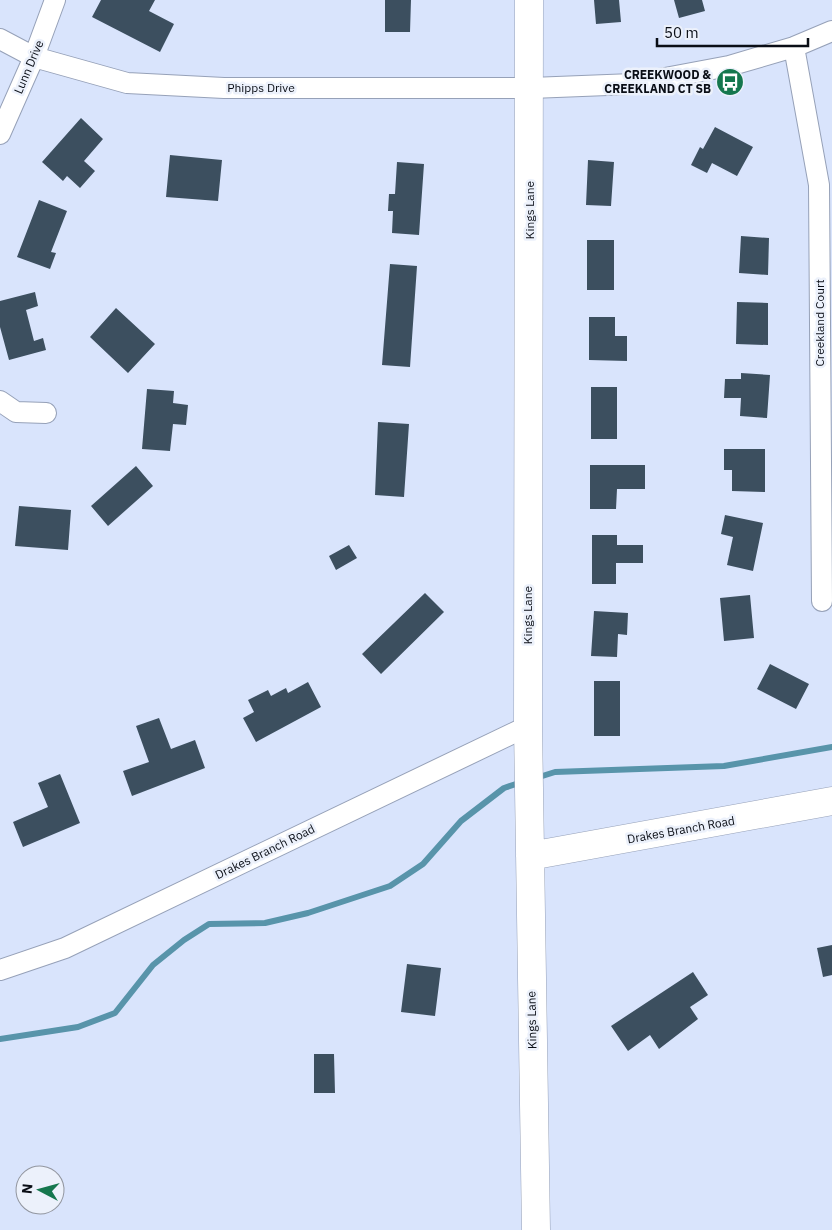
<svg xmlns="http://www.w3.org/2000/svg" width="832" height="1230" viewBox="0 0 832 1230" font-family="'IBM Plex Sans',sans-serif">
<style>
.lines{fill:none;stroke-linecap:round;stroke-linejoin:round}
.stream{stroke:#5894aa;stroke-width:6}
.building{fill:#3c4f5f}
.street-casing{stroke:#96a1b8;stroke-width:22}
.secondary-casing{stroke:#96a1b8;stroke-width:29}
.street{stroke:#fff;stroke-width:20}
.secondary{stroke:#fff;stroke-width:28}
.labels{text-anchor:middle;stroke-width:5;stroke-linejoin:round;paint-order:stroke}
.street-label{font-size:12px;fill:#0a0e16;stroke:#ecf1fb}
.poi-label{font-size:12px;font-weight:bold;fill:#0a0e16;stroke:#ecf1fb;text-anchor:end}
</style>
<rect width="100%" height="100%" fill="#d9e4fc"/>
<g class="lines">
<path class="stream" d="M536,778l19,-6 169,-6 108,-19
M0,1039l78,-12 37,-14 38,-48 31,-25 25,-16 56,-1 43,-10 82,-27 33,-22 38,-43 43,-33 18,-6"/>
</g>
<path class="building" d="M101,0h54l-6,11 25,13 -14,28 -68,-35z
M385,0h26l-1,32h-25z
M594,0h25l2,22 -25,2z
M674,0h28l3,11 -26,7z
M81,118l22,21 -19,22 11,10 -15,17 -13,-12 -4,5 -21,-19z
M715,127l38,20 -16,29 -25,-13 -5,10 -16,-8 9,-18 3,2z
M170,155l52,5 -4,41 -52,-4z
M588,160l26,2 -3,44 -25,-1z
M397,162l27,2 -5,71 -27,-2 1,-22h-5l1,-17h6z
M39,200l28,11 -16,41 5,1 -6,16 -33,-12z
M741,236l28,2 -1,37 -29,-2z
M587,240h27v50h-27z
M390,264l27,2 -7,101 -28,-2z
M35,292l3,14 -12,4 8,31 9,-3 3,12 -37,10 -9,-33v-26z
M737,302l31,1v42l-32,-1z
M116,308l39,36 -27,29 -38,-36z
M589,317h26v19h12v25l-38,-1z
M741,373l29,2 -3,43 -27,-2 1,-18h-17l1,-19h16z
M591,387h26v52h-26z
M147,389l27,2 -1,12 15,2 -2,20 -13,-1 -3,27 -28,-2z
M378,422l31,2 -5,73 -29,-2z
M724,449h41v43l-33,-1v-21h-8z
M590,465h55v24h-28l-1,20h-26z
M136,466l17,20 -45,40 -17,-20z
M19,506l52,4 -3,40 -53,-4z
M725,515l38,8 -10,48 -26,-6 6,-28 -12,-3z
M592,535h25v10h26v18h-27v21h-24z
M349,545l8,13 -21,12 -7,-14z
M425,593l19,19 -63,62 -19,-20z
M750,595l4,43 -30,3 -4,-43z
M594,611l34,2 -1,22 -9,-1 -1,23 -26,-1z
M770,664l39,20 -13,25 -39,-20z
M594,681h26v55h-26z
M308,682l13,25 -65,35 -13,-24 11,-6 -6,-12 20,-10 3,6 15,-8 2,5z
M159,718l12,31 24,-9 10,28 -73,28 -9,-25 26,-9 -13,-36z
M60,774l20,49 -57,24 -10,-25 35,-15 -10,-24z
M832,945v30l-9,2 -6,-29z
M407,964l34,4 -6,48 -34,-4z
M693,972l15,23 -18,12 8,12 -39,30 -9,-14 -22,16 -17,-25z
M314,1054h20l1,39h-21z"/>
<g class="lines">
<g class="street-casing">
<path id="street" d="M0,39l34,18 93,26 97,5h307l102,-4 96,-18 65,-19 38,-16
M794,47l25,138 3,416
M0,134l34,-77 21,-57
M0,401l16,11 30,1
M0,970l65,-22 463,-222"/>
</g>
<g class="secondary-casing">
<path id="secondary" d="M529,0l-1,726 8,504
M530,856l302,-55"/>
</g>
<use href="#street" class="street"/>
<use href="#secondary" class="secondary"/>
</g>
<defs>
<g id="bus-disc" transform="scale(1.4375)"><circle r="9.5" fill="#15774e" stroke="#ecf1fb"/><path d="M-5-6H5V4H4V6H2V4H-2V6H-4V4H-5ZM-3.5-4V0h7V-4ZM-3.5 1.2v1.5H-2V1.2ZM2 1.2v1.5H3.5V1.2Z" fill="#fff"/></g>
</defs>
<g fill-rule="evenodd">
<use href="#bus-disc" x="730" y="82"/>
</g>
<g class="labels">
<g class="street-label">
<text transform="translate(29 67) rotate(-67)" y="4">Lunn Drive</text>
<text x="261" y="92">Phipps Drive</text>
<text transform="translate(530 210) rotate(-90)" y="4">Kings Lane</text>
<text transform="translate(820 323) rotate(-90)" y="4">Creekland Court</text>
<text transform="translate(528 615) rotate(-90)" y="4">Kings Lane</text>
<text transform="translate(681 830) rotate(-10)" y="4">Drakes Branch Road</text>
<text transform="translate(265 852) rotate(-26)" y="4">Drakes Branch Road</text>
<text transform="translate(532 1020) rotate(-91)" y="4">Kings Lane</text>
</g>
<g class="poi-label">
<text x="711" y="79">CREEKWOOD &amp;<tspan x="711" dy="14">CREEKLAND CT SB</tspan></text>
</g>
</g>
<g transform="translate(40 1190) rotate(276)"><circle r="24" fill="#ecf1fb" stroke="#92969f"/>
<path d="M0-4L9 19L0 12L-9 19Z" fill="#15774e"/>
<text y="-8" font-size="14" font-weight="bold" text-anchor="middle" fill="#0a0e16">N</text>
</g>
<path d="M657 38v8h151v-8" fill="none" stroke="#0a0e16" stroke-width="2.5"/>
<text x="664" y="38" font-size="15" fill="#0a0e16" stroke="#ecf1fb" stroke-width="4" paint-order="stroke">50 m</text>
</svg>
